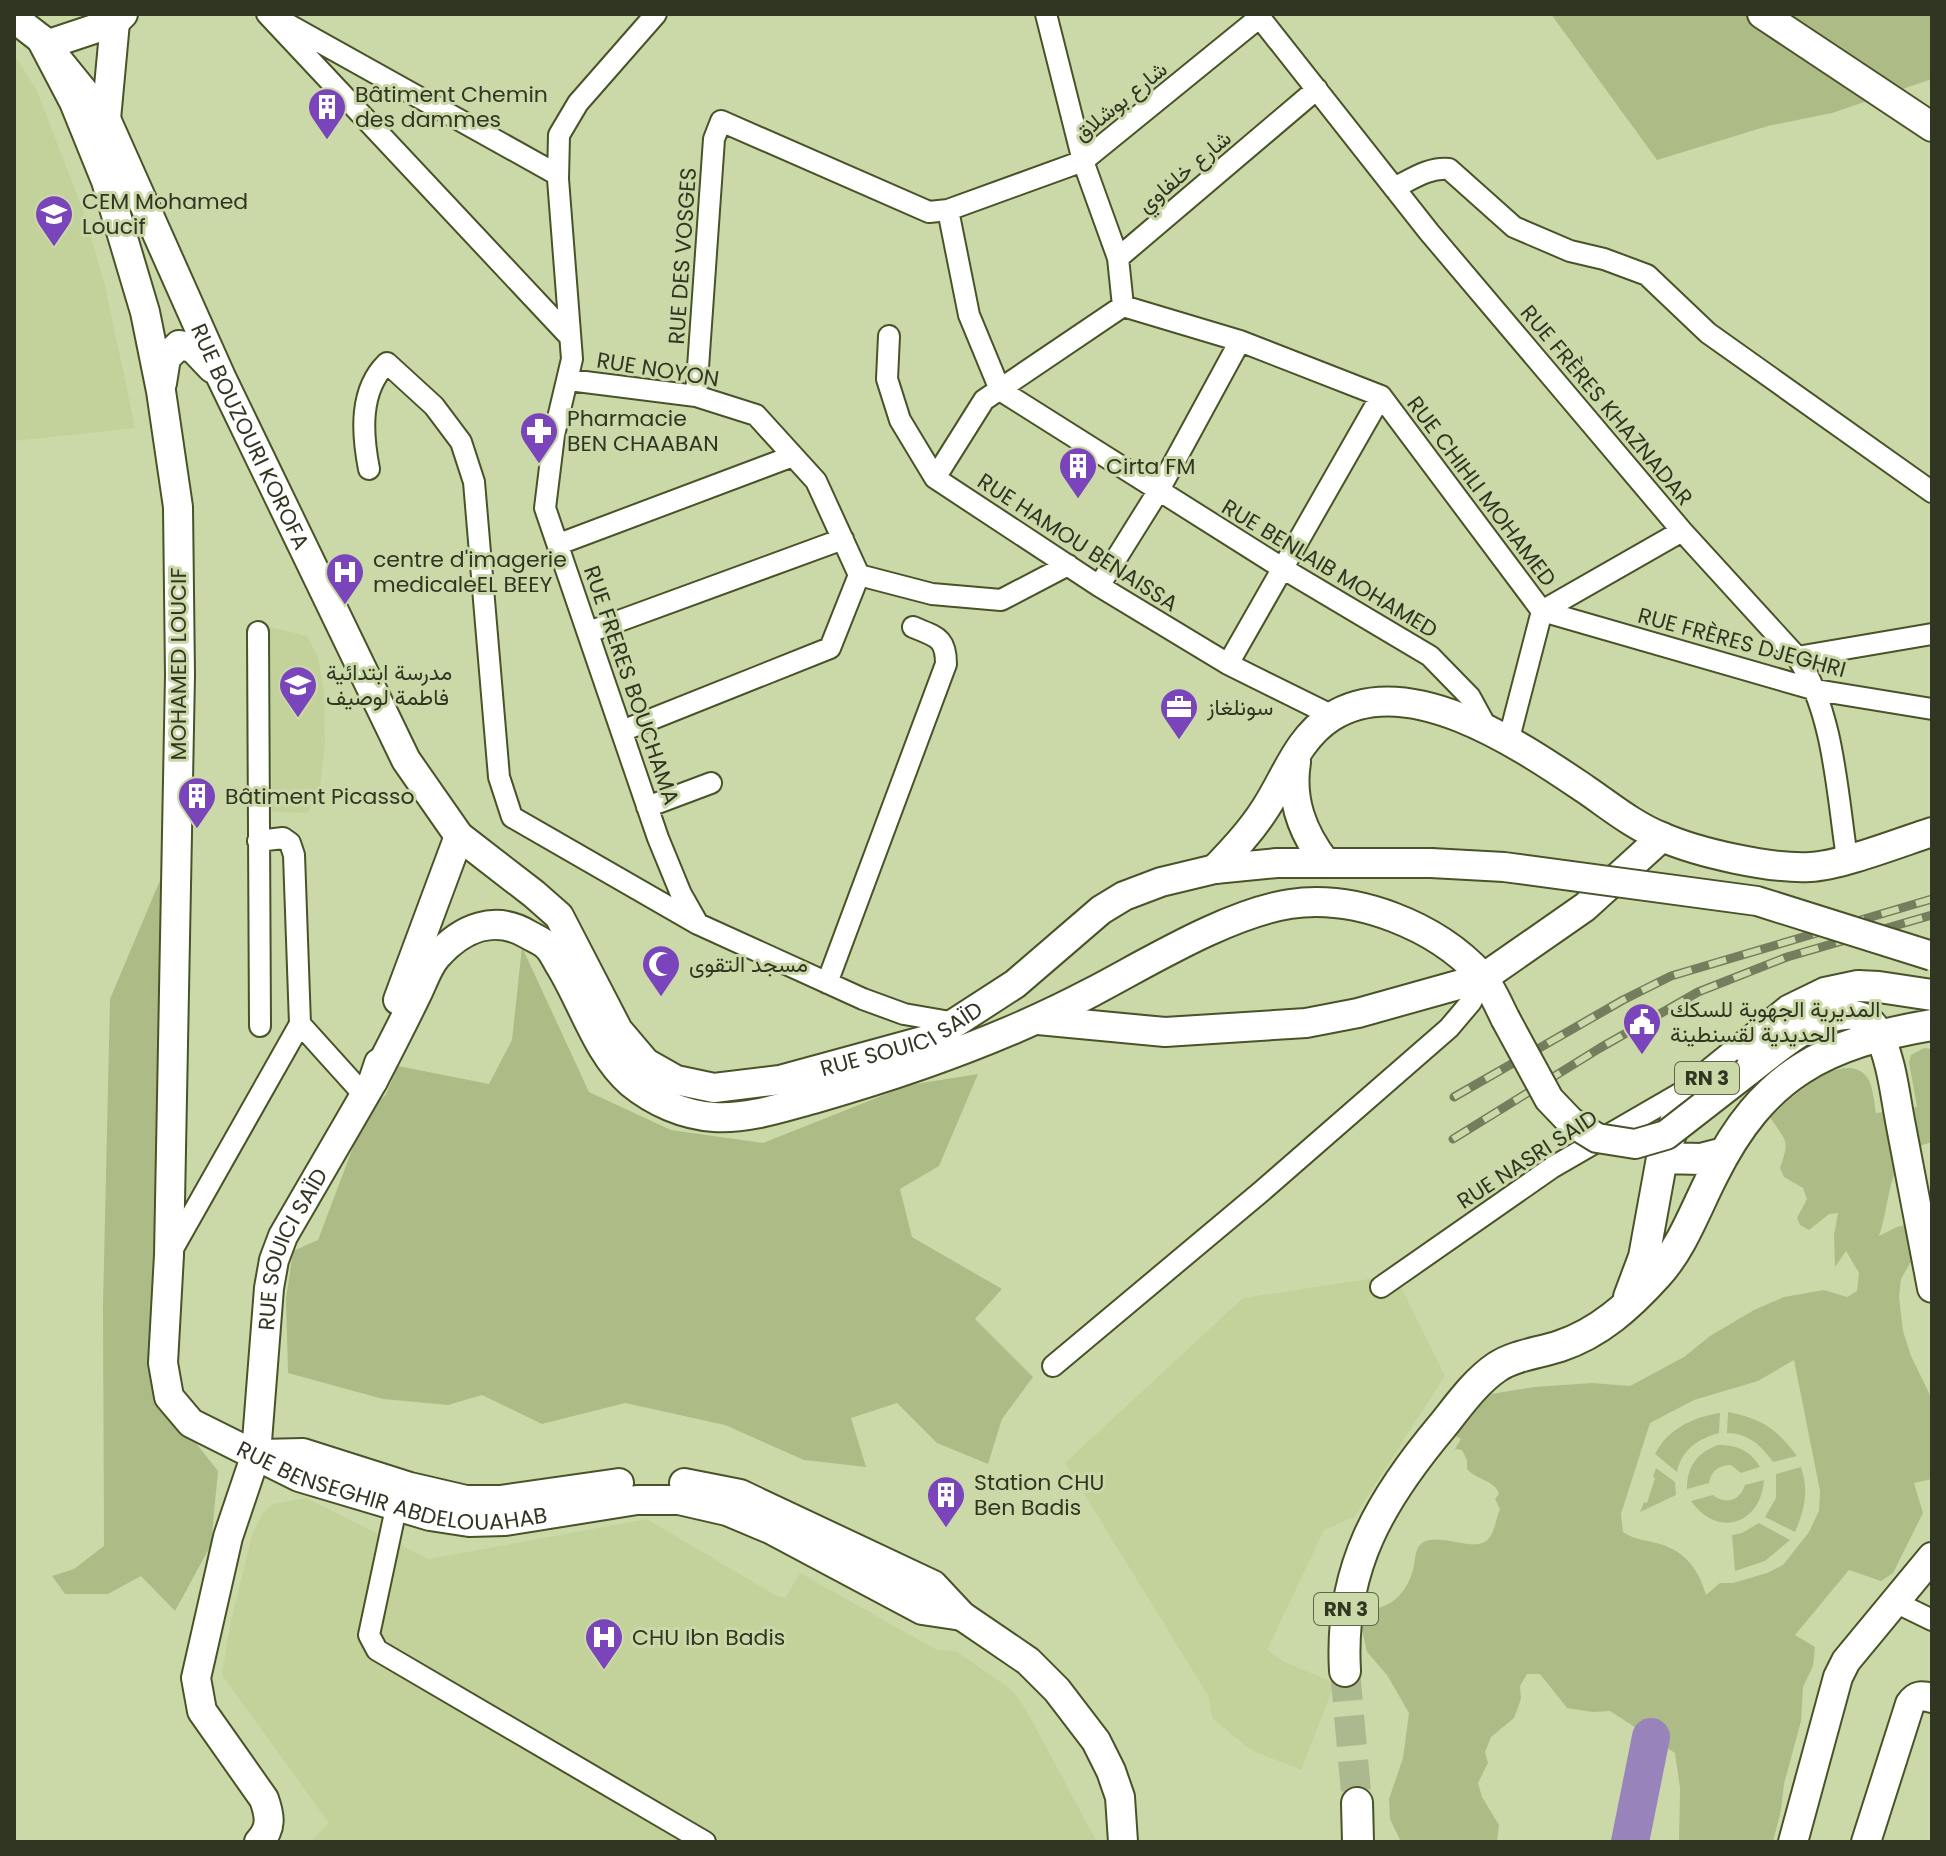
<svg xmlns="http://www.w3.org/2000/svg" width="1946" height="1856" viewBox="0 0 1946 1856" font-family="Poppins,Vazirmatn,sans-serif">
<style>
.built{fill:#c2d29a}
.green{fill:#adbc87;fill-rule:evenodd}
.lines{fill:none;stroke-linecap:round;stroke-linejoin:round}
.river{stroke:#9884ba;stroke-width:38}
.primary-tunnel{stroke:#acb88e;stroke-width:30;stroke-dasharray:30 15;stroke-linecap:butt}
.street-casing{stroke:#485328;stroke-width:24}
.secondary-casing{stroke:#485328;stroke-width:32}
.primary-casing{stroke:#485328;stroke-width:34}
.street{stroke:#fff;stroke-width:20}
.secondary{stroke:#fff;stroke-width:28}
.primary{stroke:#fff;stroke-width:30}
.rail-casing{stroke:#747d5d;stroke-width:9}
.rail{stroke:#cbd9a9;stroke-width:6;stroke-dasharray:18;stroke-linecap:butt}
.secondary-bridge-casing{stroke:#485328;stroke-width:32;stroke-linecap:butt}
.secondary-bridge{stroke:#fff;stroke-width:28}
.labels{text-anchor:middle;stroke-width:6;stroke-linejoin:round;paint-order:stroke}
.shield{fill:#cbd9a9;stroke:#5f674b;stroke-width:2}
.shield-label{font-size:20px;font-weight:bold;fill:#313623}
.poi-label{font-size:22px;fill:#313623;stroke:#cbd9a9;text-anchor:start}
.street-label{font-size:22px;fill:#313623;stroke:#cbd9a9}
</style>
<rect width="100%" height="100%" fill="#cbd9a9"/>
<path class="built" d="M14,54l23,37 46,119 22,75 30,143 -121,13z
M270,627l37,9 11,21 6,36 1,52 -5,41 -12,27 -36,-1z
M1395,1275l50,101 -91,141 -30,13 -57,120 19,13 49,20 -34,87 -50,-20 -39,-32 -3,-21 -144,-234 178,-165z
M306,1498l123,61 218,-40 128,76 10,3 15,-25 137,77 19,1 56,39 13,18 72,134h-787l19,-19 -107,-148 9,-54 21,-86 11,-22 10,-9z"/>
<path class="green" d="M1551,14h381v65l-100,34 -64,13 -111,34z
M161,878l-6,332 4,186 59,75 -7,74 -36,66 -34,-35 -33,18h-43l-13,-18 22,-7 30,-23 -1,-241 7,-306z
M522,947l67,145 82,38 92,13 146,-58 69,-11 -39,92 -39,23 12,48 90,52 -27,30 58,58 -31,42 -14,45 -51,-21 -40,-40 -46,15 15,49 -62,-7 -79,-35 -100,-22 -83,21 -60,-29 -34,10 -65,-6 -95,-26 -2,-74 7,-48 25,-11 46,-122 22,-24 12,-28 91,18 23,-44z
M1924,1048l8,1v93c-48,12 -39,56 -53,94l18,-9 24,-6 -5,32 -15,26 -2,18 4,34 8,25 21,43v80l-18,4 9,30 -30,60 -12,8 -32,-11 -54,65 20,12 -2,19 -10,21 -2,34 -17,63 -3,26 -8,32h-94l1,-54 -5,-35 -65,-42 -17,1 -26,-4 -27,-34h-13l-7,12 1,13 -7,19 -23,19 -6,15 3,11 -10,20 4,14 17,28 -2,17h-96l-11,-23 -1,-20 14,-41 6,-45 -22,-38 -20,-23 -6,-27 6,-16c26,0 41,-18 47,-43 1,-7 1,-18 8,-23 18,-12 55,12 67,-5 6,-7 7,-20 11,-29l-5,-10 4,-5c-4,-14 -21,-13 -32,-25v-9l-5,-10 -7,-1 6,-10 -9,-5 33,-39 49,-8 58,-4 38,3 54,-29 26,-21 44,-26 30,-13 40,-7 23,7 10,-6 2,-18 -13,-22 -11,16 -1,-32 4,-22 -9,1 -20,16 -9,-5 -3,-7 10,-19 -4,-11 -19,-11 -4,-9c11,-31 5,-26 -10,-51 19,-16 72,-70 97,-40 6,8 7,26 9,36l41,-6 -8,-45 2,-7zM1794,1360l26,131 -1,20 -10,21 -26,33 -16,8 -34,10h-13l-14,12c-7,-25 -20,-43 -46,-51 -14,-4 -25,-4 -37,-12l-2,-18 29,-91 44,-23 64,-19z
M1728,1412c34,7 48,16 69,44l-24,6c-11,-16 -25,-29 -46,-29z
M1720,1413l-1,20c-21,6 -37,16 -42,39l-22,-18c13,-25 38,-37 65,-41z
M1718,1445c19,0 32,5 42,22l-19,6 -10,-8c-12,0 -20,6 -22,18l-22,6c0,-23 10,-36 31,-44z
M1801,1467c8,24 4,42 -6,65l-30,-15 11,-19v-24z
M1656,1468l19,14 1,13 -36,17 4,-10 3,1 8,-25 -2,-1z
M1764,1480c-3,44 -46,59 -73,21l22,-6c12,10 27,6 32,-10z
M1759,1523l31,17 -25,21 -30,10 -3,-36 10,-2z"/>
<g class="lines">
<path class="river" d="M1630,1842l21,-105"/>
<path class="primary-tunnel" d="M1345,1671l12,132"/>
<g class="street-casing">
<path id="street" d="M267,14l303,323
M656,14l-78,89 -19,32 -1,44 14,180 -18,76 -9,73 113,330 23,56 17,30
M1046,14l37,147 35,97
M1257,14l172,218 253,299 115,126c37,55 40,136 50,201
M282,21l276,154
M1394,188c18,-9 35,-21 55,-19l65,58 56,24 34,8 43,16 61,58 224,159
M948,210l21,105 31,75 282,178 148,88 40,41 18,33
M1123,306l117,35 141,55 161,215 -34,131
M1123,306l-5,-48 199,-169
M889,336l-2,43 13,41 35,58 164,108 129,78 105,52
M569,380l127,16 60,19 60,66 43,94
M696,396l18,-257 7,-18 208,91 19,-2 135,-49 177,-144
M369,469c-7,-36 -10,-79 18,-106l47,43 27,36 13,40 25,295 13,40 186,107 165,75 41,15 52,9
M935,478l49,-78 139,-94
M559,544l234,-88
M859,575l73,19 69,6 67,-35
M1099,586l60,-96 81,-149
M1542,611l274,79 116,19
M1542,611l140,-80
M258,632l2,394
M589,632l254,-93
M1797,657l135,-23
M1228,664l153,-268
M622,731l208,-83 29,-73
M647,807l64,-24
M827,983l119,-319c0,-27 -10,-27 -33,-37
M300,1024l65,72
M171,1252l129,-228 -6,-169 -4,-12 -7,-5 -25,3
M1381,1287l172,-120 140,-81
M1053,1366l209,-175 187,-163 22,-26 12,-24
M399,1494l-30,141 8,15 328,192
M1893,1601l39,19"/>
</g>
<g class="secondary-casing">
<g id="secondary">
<path d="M1762,14l170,113"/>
<path id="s1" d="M14,18l27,21 65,80 115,258 185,383 53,76 75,58 25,22 59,114 28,33 30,17 38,8 66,-8 150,-41 85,-55 86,-74 23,-14 37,-14 54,-13 62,-6h154"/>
<path id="s2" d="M41,39l33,63 32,79 39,131 16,79 17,116 2,168 -11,580 -6,108 6,34 22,26 108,54 131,39 39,6 36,-1 132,-21h42l48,11 43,18 152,81 40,6"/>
<path d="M46,45l69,-23 8,-8"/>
<path d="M106,119l9,-97"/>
<path d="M162,383l4,-25 13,-13 14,3 19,20"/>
<path d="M1296,762c-6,38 6,70 29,100"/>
<path d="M1215,869c18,-19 36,-38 50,-60 21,-32 32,-70 66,-92 77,-49 190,29 254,72 25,17 49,37 77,48 37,16 108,32 148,30 30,-1 91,-25 122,-35"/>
<path d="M398,1000l61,-164"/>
<path d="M1038,1020l127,12 141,-9 52,-10 125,-35 102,-71 77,-70"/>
<path d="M1747,1072c27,-20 74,-65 112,-56 8,2 14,8 18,15 15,28 18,65 24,95 10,54 21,108 31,162"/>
<path d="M373,1081c15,-29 30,-58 44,-87 6,-12 11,-28 20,-38 25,-28 58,-42 92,-21 5,3 13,6 18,11 6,5 10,16 15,23 22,37 36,85 69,114 23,19 53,32 83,34 36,2 69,-10 103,-19 94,-27 188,-60 275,-106 57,-30 135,-78 198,-88 67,-10 146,22 191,71 10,12 17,29 24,43"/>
<path d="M260,1454l43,-1 107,34 56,13h34l119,-17"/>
<path d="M684,1483l56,11 193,91 29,31 66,45 29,29 39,51 15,30 9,26 3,45"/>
<path id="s3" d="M259,1842c13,-14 11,-26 5,-43l-62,-88 -6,-33 32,-141 28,-83 13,-166 5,-28 9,-24 90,-155 6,-18"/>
<path d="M1793,1842l45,-165 8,-16 86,-104"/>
<path d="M1866,1842l44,-138c6,-9 11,-9 22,-6"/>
</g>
</g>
<g class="primary-casing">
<path id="primary" d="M1662,1158l39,1 23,-6
M1629,1297l15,-40 18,-99 17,-46 26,-33 85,-69 35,-17 33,-7 21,1 53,8
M1345,1671c-6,-102 35,-171 98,-246 16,-20 32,-43 54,-58 18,-12 42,-14 63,-21 39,-13 69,-40 97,-71 25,-27 39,-67 56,-100 50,-101 112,-132 219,-150
M1357,1803l1,39"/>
</g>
<use href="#street" class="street"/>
<use href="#secondary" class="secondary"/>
<use href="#primary" class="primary"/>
<g class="rail-casing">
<path id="rail" d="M1454,1097l169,-97 48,-24 261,-77
M1453,1139l147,-91 98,-56 89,-35 145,-42"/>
</g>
<use href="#rail" class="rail"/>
<g class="secondary-bridge-casing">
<path id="secondary-bridge" d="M1431,863l73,4 253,34 175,55
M1505,1018l44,81 22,23 26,16 38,6 31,-9 81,-63"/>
</g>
<use href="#secondary-bridge" class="secondary-bridge"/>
</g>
<defs>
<g id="building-pin" transform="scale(2)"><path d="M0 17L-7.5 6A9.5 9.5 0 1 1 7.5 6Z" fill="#7a44bb" stroke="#cbd9a9"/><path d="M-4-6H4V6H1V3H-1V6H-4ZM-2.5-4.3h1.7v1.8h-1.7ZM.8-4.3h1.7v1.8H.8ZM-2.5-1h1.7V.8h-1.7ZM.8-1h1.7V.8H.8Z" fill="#fff"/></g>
<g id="school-pin" transform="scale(2)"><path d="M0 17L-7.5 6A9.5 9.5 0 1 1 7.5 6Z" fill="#7a44bb" stroke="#cbd9a9"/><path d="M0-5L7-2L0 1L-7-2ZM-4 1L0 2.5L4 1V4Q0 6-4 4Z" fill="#fff"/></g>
<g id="pharmacy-pin" transform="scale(2)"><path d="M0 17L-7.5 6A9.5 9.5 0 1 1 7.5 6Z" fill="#7a44bb" stroke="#cbd9a9"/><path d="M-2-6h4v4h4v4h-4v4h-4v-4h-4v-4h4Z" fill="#fff"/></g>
<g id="hospital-pin" transform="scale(2)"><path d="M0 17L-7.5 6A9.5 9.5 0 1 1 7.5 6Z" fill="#7a44bb" stroke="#cbd9a9"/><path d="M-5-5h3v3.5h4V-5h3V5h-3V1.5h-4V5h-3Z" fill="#fff"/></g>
<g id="office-pin" transform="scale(2)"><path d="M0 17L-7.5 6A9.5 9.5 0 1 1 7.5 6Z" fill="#7a44bb" stroke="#cbd9a9"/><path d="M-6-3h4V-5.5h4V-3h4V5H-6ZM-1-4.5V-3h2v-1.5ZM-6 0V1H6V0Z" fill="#fff"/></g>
<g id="mosque-pin" transform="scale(2)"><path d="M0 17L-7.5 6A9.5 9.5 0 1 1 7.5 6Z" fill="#7a44bb" stroke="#cbd9a9"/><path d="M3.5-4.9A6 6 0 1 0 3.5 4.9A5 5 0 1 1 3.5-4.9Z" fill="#fff"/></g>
<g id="civic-pin" transform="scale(2)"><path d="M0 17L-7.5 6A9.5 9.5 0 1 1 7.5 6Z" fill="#7a44bb" stroke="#cbd9a9"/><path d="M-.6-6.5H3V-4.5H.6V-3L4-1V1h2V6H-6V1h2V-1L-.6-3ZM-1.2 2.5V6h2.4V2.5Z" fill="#fff"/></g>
</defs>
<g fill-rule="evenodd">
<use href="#building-pin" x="327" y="107"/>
<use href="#school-pin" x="54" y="214"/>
<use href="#pharmacy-pin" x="539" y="431"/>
<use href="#building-pin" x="1078" y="466"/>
<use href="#hospital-pin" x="345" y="572"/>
<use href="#school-pin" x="298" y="685"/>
<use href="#office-pin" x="1179" y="707"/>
<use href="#building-pin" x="197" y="796"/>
<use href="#mosque-pin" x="661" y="964"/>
<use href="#civic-pin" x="1642" y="1022"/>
<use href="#building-pin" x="946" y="1495"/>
<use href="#hospital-pin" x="604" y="1637"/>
</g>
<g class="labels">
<g class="shield">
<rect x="1675" y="1062" width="64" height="32" rx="6"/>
<rect x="1314" y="1593" width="64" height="32" rx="6"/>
</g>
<g class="shield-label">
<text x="1707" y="1085">RN 3</text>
<text x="1346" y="1616">RN 3</text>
</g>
<g class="poi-label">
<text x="355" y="102">Bâtiment Chemin<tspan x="355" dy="25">des dammes</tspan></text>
<text x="82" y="209">CEM Mohamed<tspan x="82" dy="25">Loucif</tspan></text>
<text x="567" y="426">Pharmacie<tspan x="567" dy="25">BEN CHAABAN</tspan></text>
<text x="1106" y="474">Cirta FM</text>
<text x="373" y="567">centre d'imagerie<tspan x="373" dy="25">medicaleEL BEEY</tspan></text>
<text x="326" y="680">مدرسة ابتدائية<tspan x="326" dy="25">فاطمة لوصيف</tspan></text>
<text x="1207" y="715">سونلغاز</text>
<text x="225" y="804">Bâtiment Picasso</text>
<text x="689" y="972">مسجد التقوى</text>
<text x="1670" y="1017">المديرية الجهوية للسكك<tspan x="1670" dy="25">الحديدية لقسنطينة</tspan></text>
<text x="974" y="1490">Station CHU<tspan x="974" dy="25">Ben Badis</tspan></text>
<text x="632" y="1645">CHU Ibn Badis</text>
</g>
<g class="street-label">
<text transform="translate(1120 101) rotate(-39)" y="8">شارع بوشلاق</text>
<text transform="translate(1184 171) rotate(-40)" y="8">شارع خلفاوي</text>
<text transform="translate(682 256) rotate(-86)" y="8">RUE DES VOSGES</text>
<text transform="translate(658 369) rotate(9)" y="8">RUE NOYON</text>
<text transform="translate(1607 405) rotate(50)" y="8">RUE FRÈRES KHAZNADAR</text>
<text dy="8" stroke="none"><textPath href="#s1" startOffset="486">RUE BOUZOURI KOROFA</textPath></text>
<text transform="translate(1482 491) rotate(53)" y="8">RUE CHIHLI MOHAMED</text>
<text transform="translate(1078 542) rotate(33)" y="8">RUE HAMOU BENAISSA</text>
<text transform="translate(1330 568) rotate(31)" y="8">RUE BENLAIB MOHAMED</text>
<text transform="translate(1742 642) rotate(15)" y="8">RUE FRÈRES DJEGHRI</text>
<text transform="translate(178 664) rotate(-90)" y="8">MOHAMED LOUCIF</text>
<text transform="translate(632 685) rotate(71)" y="8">RUE FRERES BOUCHAMA</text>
<text dy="8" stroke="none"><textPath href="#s1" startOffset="1506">RUE SOUICI SAÏD</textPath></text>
<text transform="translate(1527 1159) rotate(-33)" y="8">RUE NASRI SAID</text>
<text dy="8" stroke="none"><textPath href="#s3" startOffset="630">RUE SOUICI SAÏD</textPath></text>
<text dy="8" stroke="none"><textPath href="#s2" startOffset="1630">RUE BENSEGHIR ABDELOUAHAB</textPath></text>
</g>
</g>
<rect width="1946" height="1856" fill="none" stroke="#313623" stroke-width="32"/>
</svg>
